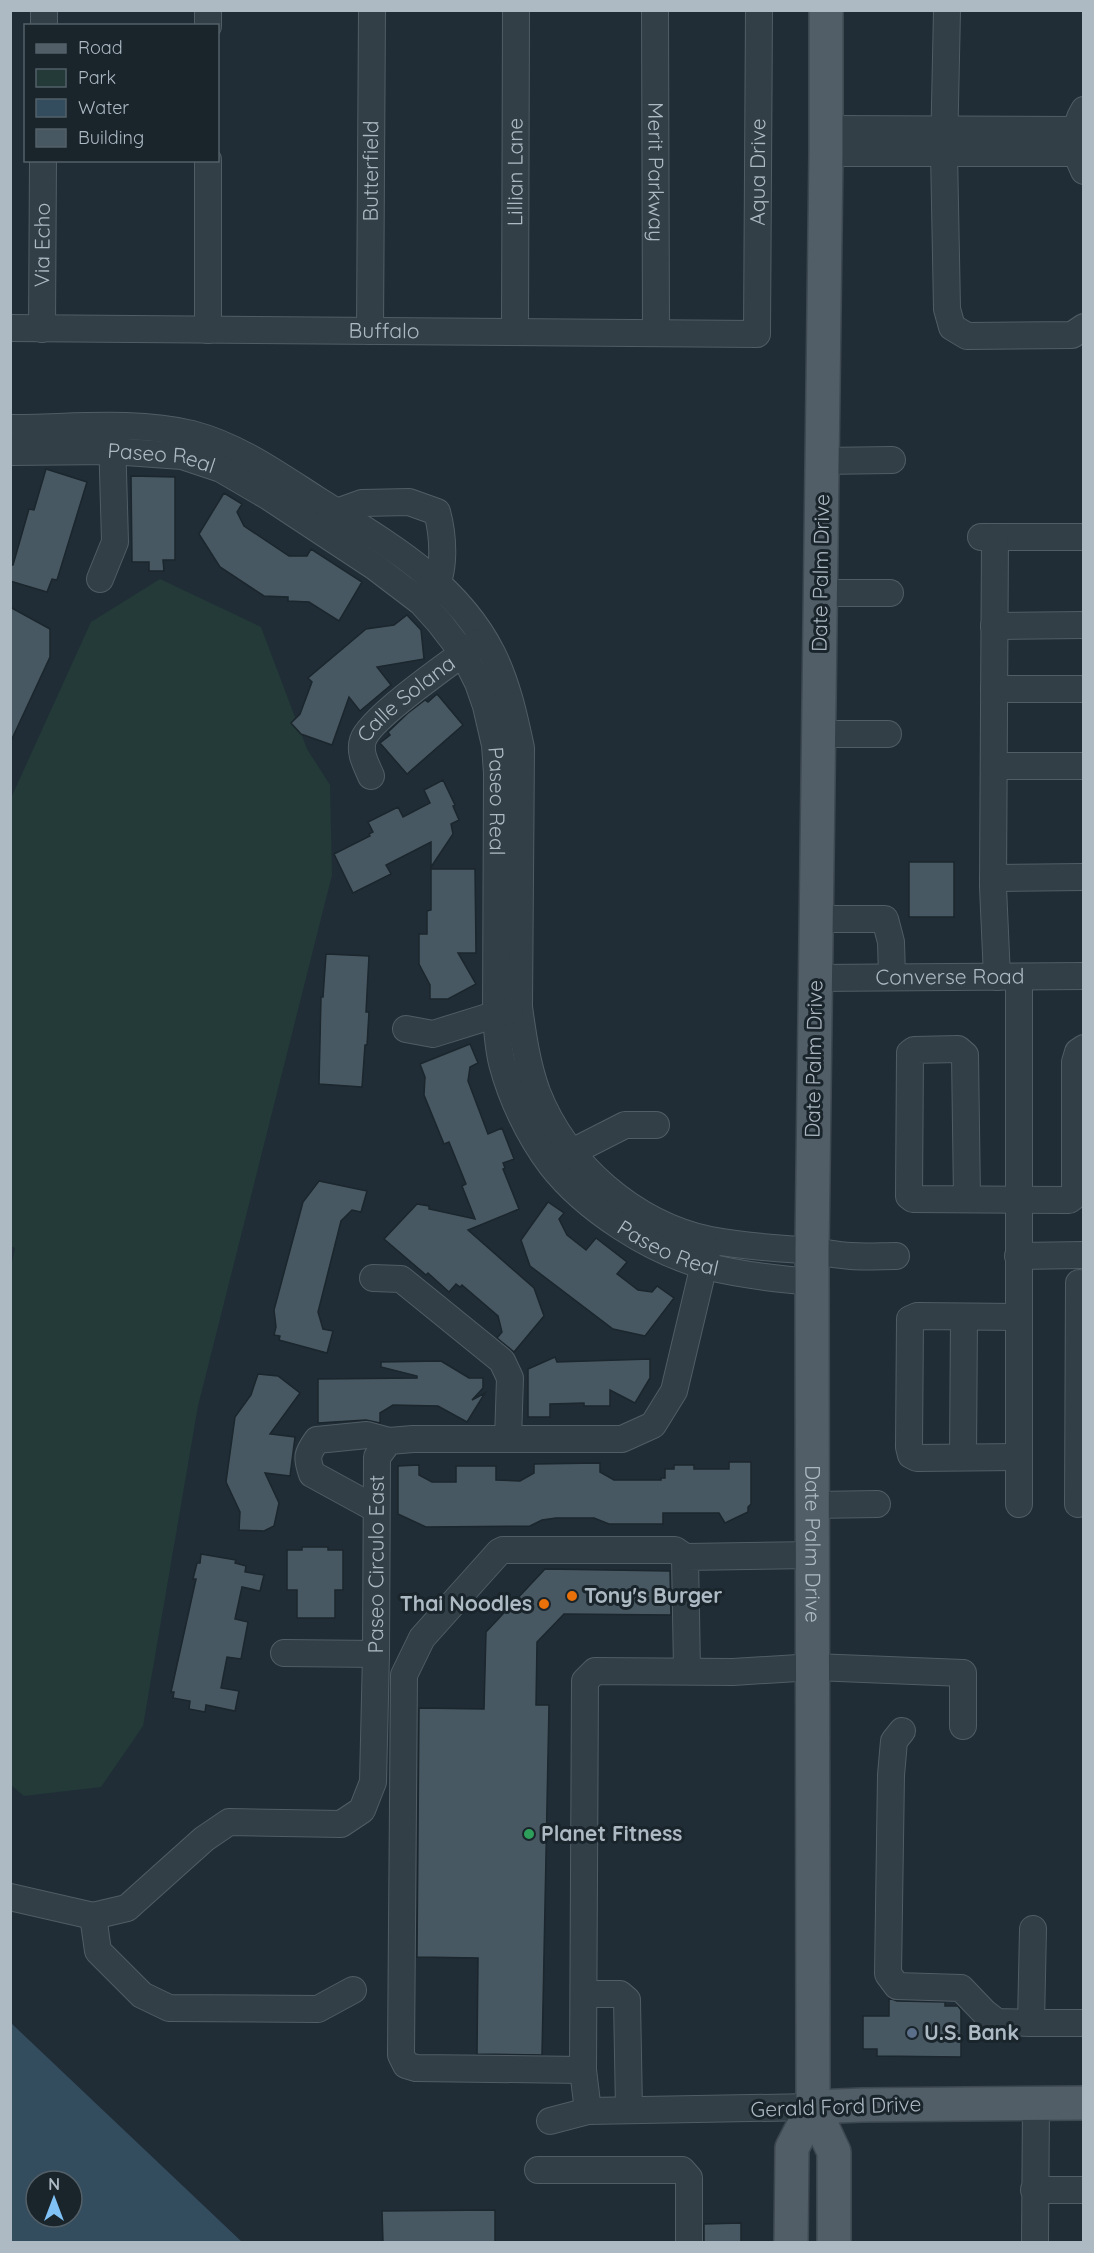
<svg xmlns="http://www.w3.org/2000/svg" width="1094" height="2253" viewBox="0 0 1094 2253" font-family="Quicksand,sans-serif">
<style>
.green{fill:#233a38}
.water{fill:#334c5e;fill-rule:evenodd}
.building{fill:#485862;stroke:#1b262d;stroke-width:1.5}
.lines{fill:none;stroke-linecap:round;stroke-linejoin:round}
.minor-casing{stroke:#515d65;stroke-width:28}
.major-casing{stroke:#3d4851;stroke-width:36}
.minor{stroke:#333f47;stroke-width:26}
.major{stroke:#515e67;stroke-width:33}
.food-dot{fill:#e8710a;stroke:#19242b;stroke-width:2}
.leisure-dot{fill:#2e9e5b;stroke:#19242b;stroke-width:2}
.service-dot{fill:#5c6f8a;stroke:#19242b;stroke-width:2}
.labels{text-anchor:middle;stroke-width:6;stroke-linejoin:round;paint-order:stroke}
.street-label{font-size:21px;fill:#adbac4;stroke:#19242b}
.poi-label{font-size:21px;font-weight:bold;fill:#adbac4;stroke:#19242b;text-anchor:start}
</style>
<rect width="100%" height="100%" fill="#202d36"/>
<path class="green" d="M160,579l101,48 46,122 23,36 2,90 -134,531 -55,320 -42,61 -77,9 -13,-11 -1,-513 5,-24 -5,-2 1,-448 80,-176z"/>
<path class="water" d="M11,2023l231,219h-231zM36,2181h36v36h-36z"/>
<path class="building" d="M46,469l41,13 -30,98 -5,-1 -5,13 -37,-11v-16h3l16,-56 5,1z
M131,476l44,1v83h-12l1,11h-15v-9h-17z
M224,493l18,11 -5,8 7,14 45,30h18l4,-7 51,33 -23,39 -30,-19 -21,-1v-4l-24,-1 -44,-29 -21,-33z
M10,607l40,22v28l-40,86z
M407,615l14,15 3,29 -47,8 14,18 -31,26 -11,-14 -17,48 -31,-11 -10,-11 9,-9 12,-32 -4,-4 58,-49 28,-4z
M437,694l26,31 -56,49 -27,-31 10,-8 -2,-3 20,-19 17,-13 3,2z
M443,780l12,25 -2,1 6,14 -8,4 2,10 -22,33v-25l-45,23 5,9 -38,19 -19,-39 36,-18 -1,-2 4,-2 -5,-10 30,-15 5,10 27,-14 -6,-13z
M909,862h45v55h-45z
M431,869h44l1,84h-18l18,31 -28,15h-18v-14l-11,-21v-30h8v-23l4,-1z
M326,954l43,2 -3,56h3l-2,33h-2l-3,42 -43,-3 2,-87h2z
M470,1044l8,19 -8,4 -2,14 20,53 14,-6 12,31 -11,4 2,5 -2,1 16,40 -51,21 66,58 10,28 -30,36 -17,-14 5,-6 -4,-16 -36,-31 -2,2 -4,-3 -7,8 -21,-19 -2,2 -42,-36 33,-35 12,2v3l46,10 -13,-33 4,-2 -17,-42 -5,2 -20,-49 1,-18 -5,-13z
M319,1181l48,10 -6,21 -9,-2 -11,11 -23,91 5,17 10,2 -6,22 -48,-13 1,-4 -6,-1 2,-8 -2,-17 29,-108z
M548,1202l16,11 -5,6 8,16 19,15 10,-12 31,24 -10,12 21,16 14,2 5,-6 17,12 -29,38 -32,-7 -83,-63 -9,-26z
M555,1357l2,5 93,-3v19l-15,25 -25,-13v16h-26v-3l-34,1v13h-22v-48z
M441,1361l28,17h14v10l-11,12 13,-7 -18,29 -29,-16 -45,-1 -13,8v10l-14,-3 -48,3v-44l99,-1v-2l-36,-9v-5z
M258,1374l20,2 22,17 -30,41 25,3 -5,39 -25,-3 14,30 -5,23 -10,5 -25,-1 1,-18 -14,-30 9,-65 16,-22z
M729,1462h22v42l-3,3v5l-23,11 -6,-10h-56v11h-54l-15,-6h-38l-14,2 -12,6 -104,1 -28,-13v-48l21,-1v10l13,7h24v-16h40v14l24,1 14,-8v-9l66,-1v9l14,8h47v-2h4v-9h9v-4h20v4h35z
M302,1547h26v3h15v40h-8v28h-38v-28h-10v-40h15z
M201,1554l35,6 -1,3 11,3 -1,6 19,3 -4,16 -18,-4 -7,32 13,3 -7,37 -14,-2 -6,31 18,3 -4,20 -29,-6 -1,7 -16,-3 1,-8 -17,-3 1,-6h-3l25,-113h-3l4,-16h3z
M545,1569l125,2 1,44 -107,-1 -27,28 -1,63h13l-7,350 -65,-1 1,-96 -61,-1 2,-249 65,1 2,-77z
M889,1998l8,3 48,1v4h13l3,4v47l-84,-1v-7h-14v-33h26z
M495,2210v32h-112l-1,-31z
M741,2223v19h-37v-18z"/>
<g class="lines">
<g class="minor-casing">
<g id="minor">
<path id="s1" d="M655,10l1,323"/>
<path d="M947,10l-3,142 3,157 5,18 15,9 105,-1 12,-8"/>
<path d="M44,26v-16"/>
<path d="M208,26v-16"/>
<path d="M1084,110c-12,19 -10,42 0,61"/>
<path d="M826,129l250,1"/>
<path d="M826,153h250"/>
<path id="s2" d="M10,328l747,6 2,-324"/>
<path id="s3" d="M42,329l1,-169"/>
<path d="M208,330v-170"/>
<path id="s4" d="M370,331l2,-321"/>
<path id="s5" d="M515,332l1,-322"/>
<path d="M10,428c60,0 124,-8 182,6 46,12 85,40 124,65 66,42 139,81 176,154 15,30 22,62 29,95l-2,259c4,29 8,57 18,85 28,72 97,132 173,148 30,6 61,8 91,10 17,1 33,5 50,6 15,1 30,0 45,0"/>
<path id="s6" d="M10,452l102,-1 70,5 39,13 48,28 106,70 46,35 18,20 24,31 15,30 8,23 9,39 2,28 -1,241c1,16 2,33 6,49 9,35 27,73 49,102 35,45 100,86 154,101 36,9 71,13 108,16"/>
<path d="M822,461l70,-1"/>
<path d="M329,522l8,-10 25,-9 47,-1 28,10c6,22 10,63 -6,81"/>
<path d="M981,537h103"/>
<path d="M995,537l-2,350 4,90"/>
<path d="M100,579l15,-37 -3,-106"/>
<path d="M820,593h70"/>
<path d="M994,626l90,-1"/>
<path d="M994,689h90"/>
<path d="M818,734h70"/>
<path d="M994,766h90"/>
<path id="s7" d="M371,776c-5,-12 -12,-23 -8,-36 7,-22 91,-80 114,-97"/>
<path d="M993,878l91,-1"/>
<path d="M816,919h69l6,23 1,35"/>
<path d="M1019,977v527"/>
<path id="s8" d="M815,978l269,-2"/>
<path d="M406,1029l27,5 77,-24"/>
<path d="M560,1161l12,-9 53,-27h31"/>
<path d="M967,1199l-2,-144 -7,-6 -44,1 -4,3 -1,143 4,3 156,1 4,-3 2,-6v-129l3,-10 6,-4"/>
<path d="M1018,1256l66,-1"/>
<path d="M373,1278l28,1 101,82 8,17 -2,61"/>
<path d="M1018,1317l-101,-1 -7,3 -1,128 2,8 6,3 102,-1"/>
<path d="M963,1457l1,-140"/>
<path d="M1078,1504l1,-221"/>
<path d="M813,1505l64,-1"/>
<path d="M376,1509l-64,-35c-6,-17 -5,-20 5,-34l50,-5 22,6"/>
<path d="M284,1653l92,1"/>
<path d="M687,1670l-2,-113 128,-2"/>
<path d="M902,1731l-8,10 -3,34 -3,199 9,12 64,2 23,24 13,10 34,1"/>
<path id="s9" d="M10,1897l83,19 34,-8 77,-69 25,-17 112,2 21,-14 11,-28 3,-128 1,-197 12,-16 24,-2h209l31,-14 21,-34 34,-143"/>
<path d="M93,1916l5,35 44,44 27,13 149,1 35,-19"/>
<path d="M1033,1929l-2,94h53"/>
<path d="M584,1994h36l7,6 2,110"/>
<path d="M583,2070l-167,-2 -10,-3 -5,-10 3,-380 18,-37 77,-86 4,-2h172l10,7"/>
<path d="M588,2111l-5,-41 2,-389 10,-10 138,1 81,-5 149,6v53"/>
<path d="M550,2121l38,-10 225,-4"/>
<path d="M538,2170h144l7,8v64"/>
<path d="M1034,2190h50"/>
<path d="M1035,2242l1,-139"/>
</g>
</g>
<g class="major-casing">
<g id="major">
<path id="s10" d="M826,10v143l-14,1098 1,856 21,45v90"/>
<path d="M813,2107l49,-2 222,-2"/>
<path d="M791,2242l1,-94 21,-41"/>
</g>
</g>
<use href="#minor" class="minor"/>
<use href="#major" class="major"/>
</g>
<g class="food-dot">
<circle cx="572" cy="1596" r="6"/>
<circle cx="544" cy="1604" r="6"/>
</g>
<circle class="leisure-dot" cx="529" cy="1834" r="6"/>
<circle class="service-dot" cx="912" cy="2033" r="6"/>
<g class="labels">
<g class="street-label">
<text dy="7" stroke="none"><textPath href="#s4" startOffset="160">Butterfield</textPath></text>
<text dy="7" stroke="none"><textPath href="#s5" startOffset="160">Lillian Lane</textPath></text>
<text dy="7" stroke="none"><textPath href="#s1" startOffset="162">Merit Parkway</textPath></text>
<text dy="7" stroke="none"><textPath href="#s2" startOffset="909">Aqua Drive</textPath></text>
<text dy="7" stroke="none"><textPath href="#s3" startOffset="84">Via Echo</textPath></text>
<text dy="7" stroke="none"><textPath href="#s2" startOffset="374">Buffalo</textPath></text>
<text dy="7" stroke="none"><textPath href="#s6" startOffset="152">Paseo Real</textPath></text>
<text transform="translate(821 573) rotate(-89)" y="7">Date Palm Drive</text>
<text dy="7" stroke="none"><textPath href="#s7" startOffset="98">Calle Solana</textPath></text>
<text dy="7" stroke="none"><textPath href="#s6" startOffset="674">Paseo Real</textPath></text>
<text dy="7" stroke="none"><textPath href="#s8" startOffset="135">Converse Road</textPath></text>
<text transform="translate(814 1059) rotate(-89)" y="7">Date Palm Drive</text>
<text dy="7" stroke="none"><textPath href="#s6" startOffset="1196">Paseo Real</textPath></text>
<text dy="7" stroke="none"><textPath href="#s10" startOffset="1534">Date Palm Drive</textPath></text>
<text dy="7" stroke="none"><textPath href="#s9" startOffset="639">Paseo Circulo East</textPath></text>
<text transform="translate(836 2107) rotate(-2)" y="7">Gerald Ford Drive</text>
</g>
<g class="poi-label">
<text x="584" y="1603">Tony's Burger</text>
<text x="532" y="1611" text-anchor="end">Thai Noodles</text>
<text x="541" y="1841">Planet Fitness</text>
<text x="924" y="2040">U.S. Bank</text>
</g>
</g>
<rect width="1094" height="2253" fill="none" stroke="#adbac4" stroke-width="24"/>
<rect x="24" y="24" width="195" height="138" fill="#19242b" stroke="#546068" stroke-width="1.5"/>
<rect x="36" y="44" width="30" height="9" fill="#515e67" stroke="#546068" stroke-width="1.5"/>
<text x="78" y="54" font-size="18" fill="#adbac4">Road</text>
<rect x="36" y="69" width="30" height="18" fill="#233a38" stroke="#546068" stroke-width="1.5"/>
<text x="78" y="84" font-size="18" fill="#adbac4">Park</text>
<rect x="36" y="99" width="30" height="18" fill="#334c5e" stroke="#546068" stroke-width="1.5"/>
<text x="78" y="114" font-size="18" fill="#adbac4">Water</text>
<rect x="36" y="129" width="30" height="18" fill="#485862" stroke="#546068" stroke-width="1.5"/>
<text x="78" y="144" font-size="18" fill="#adbac4">Building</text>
<g transform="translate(54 2199)"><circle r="28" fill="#19242b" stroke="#546068" stroke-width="1.5"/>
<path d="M0-4.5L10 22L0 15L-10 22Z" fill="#80c1f6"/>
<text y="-9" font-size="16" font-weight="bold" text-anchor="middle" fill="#adbac4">N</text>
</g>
</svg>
